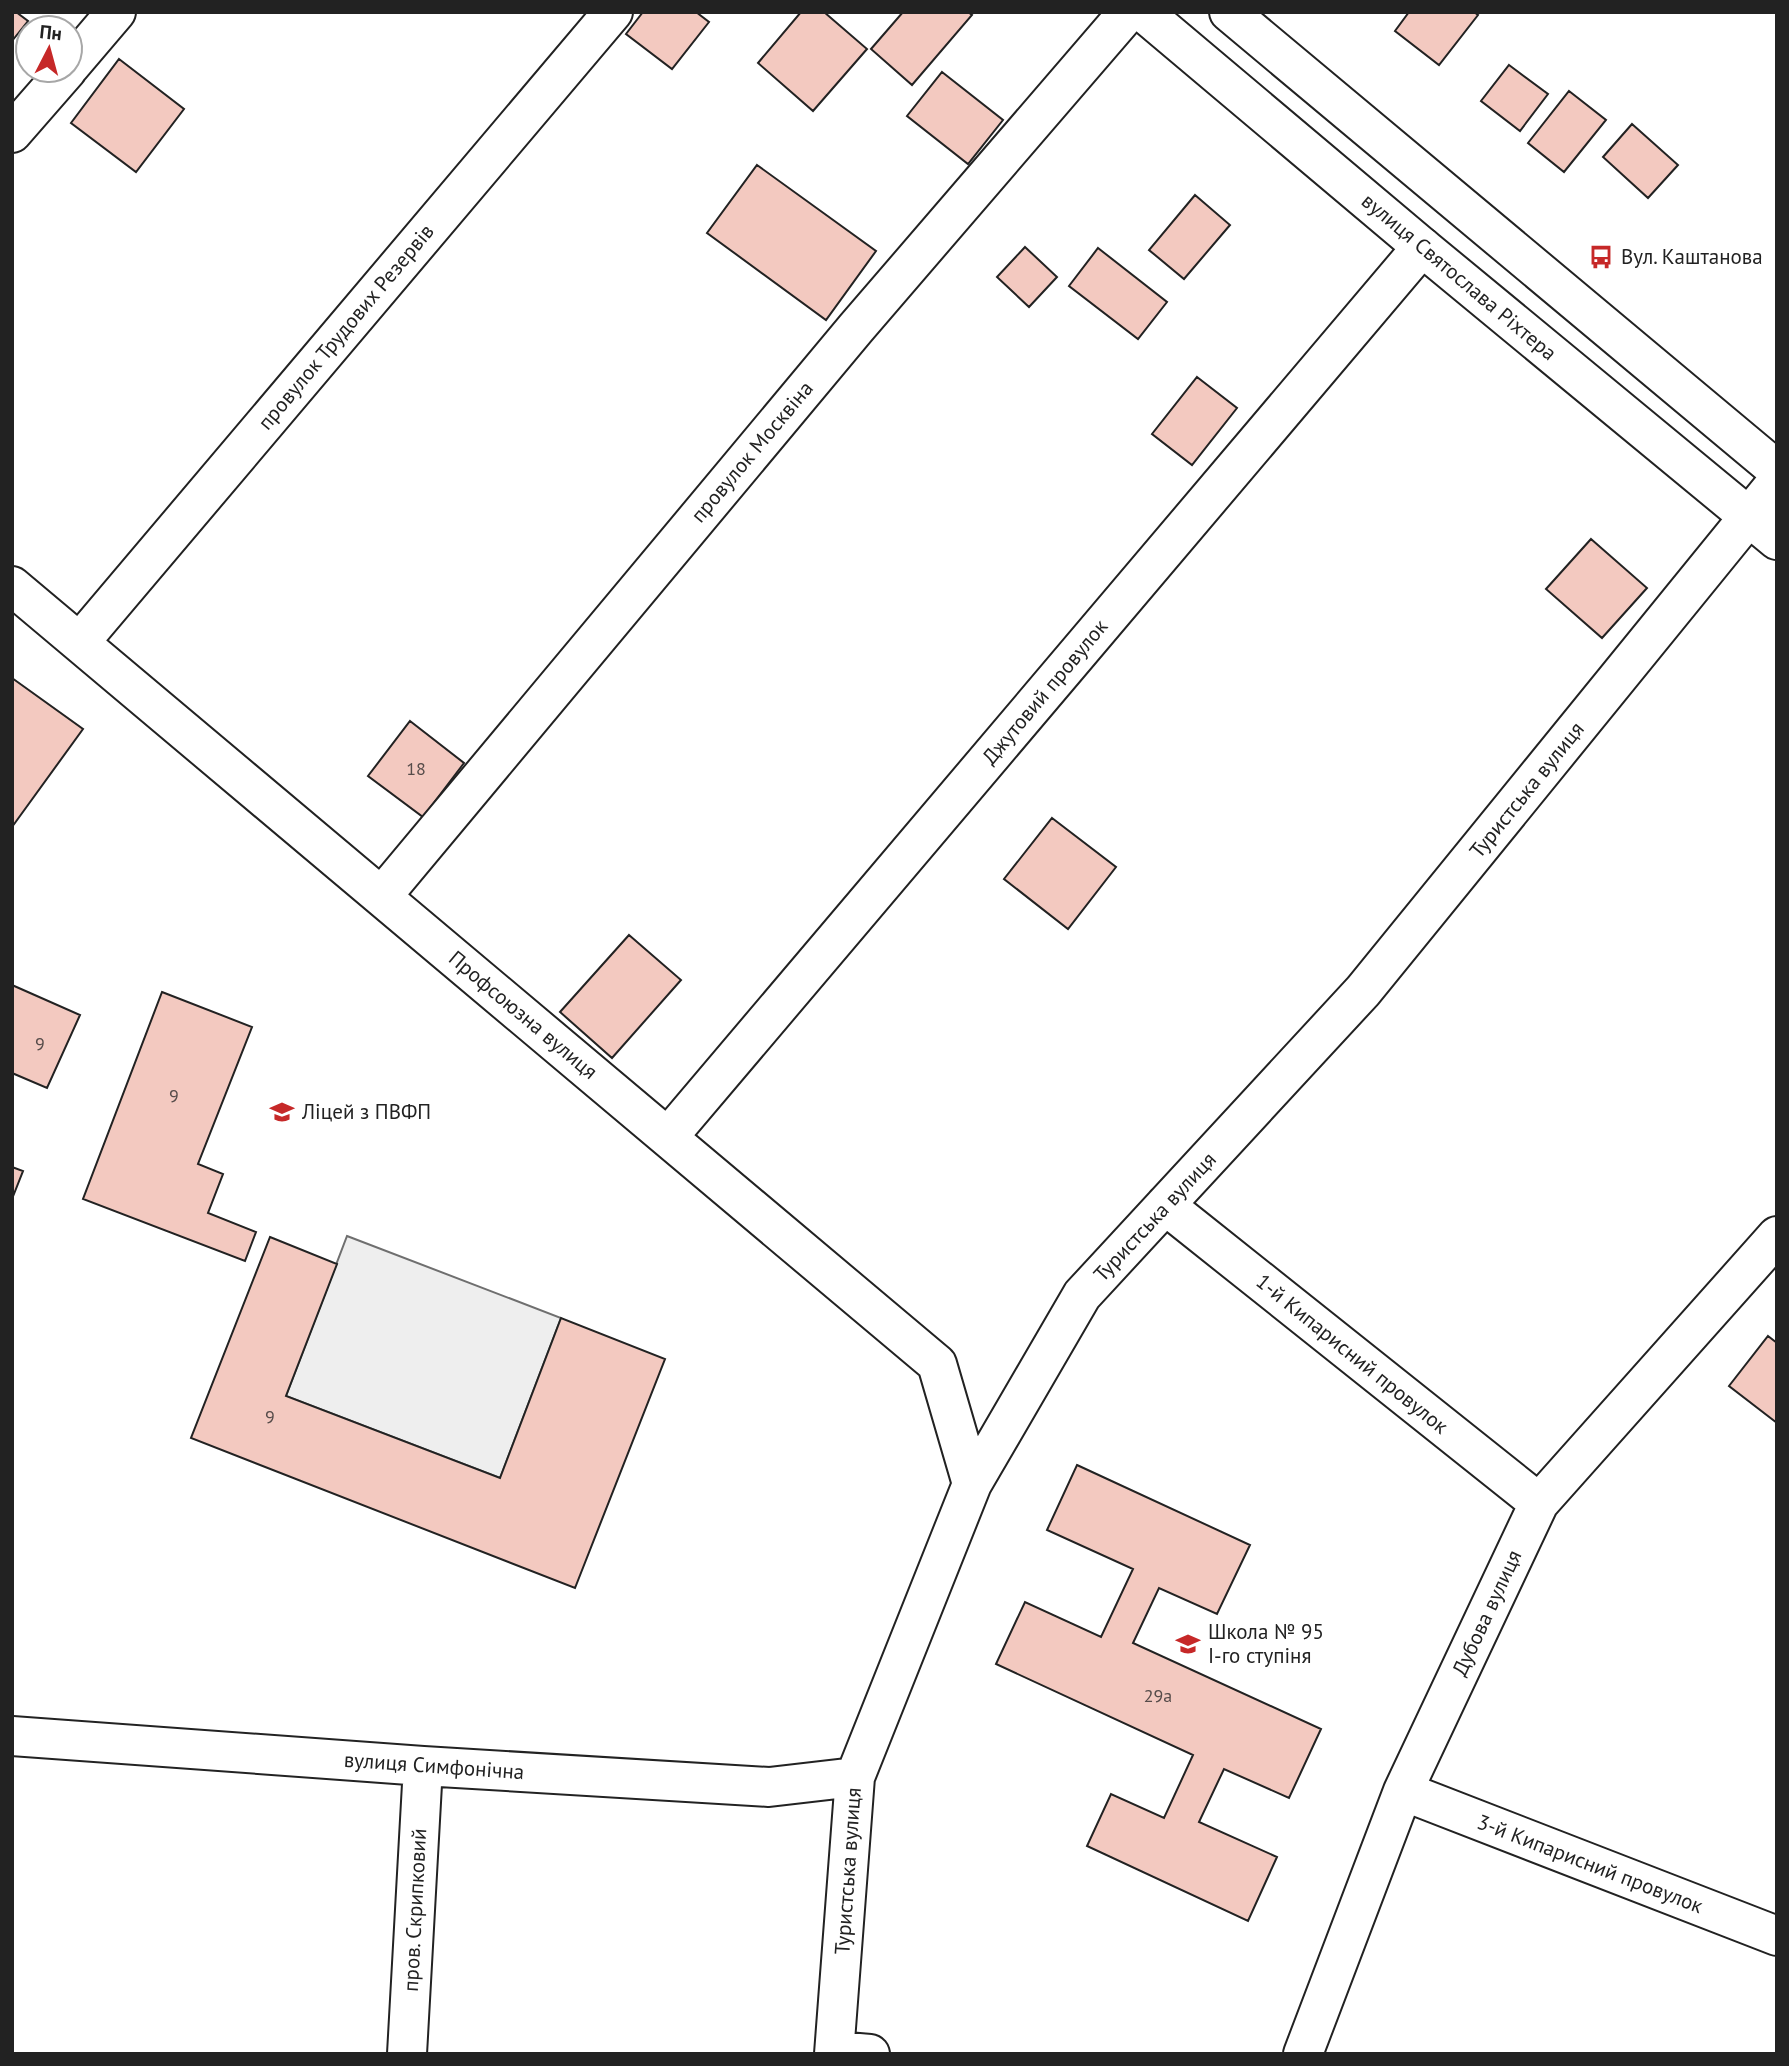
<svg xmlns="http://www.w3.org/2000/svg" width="1789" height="2066" viewBox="0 0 1789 2066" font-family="'PT Sans',sans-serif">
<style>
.green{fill:#eee;stroke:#6f6f6f;stroke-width:2}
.building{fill:#f3c9c0;stroke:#222;stroke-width:2}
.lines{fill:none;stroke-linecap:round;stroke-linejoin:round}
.minor-casing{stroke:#222;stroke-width:42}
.major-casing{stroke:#222;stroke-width:42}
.minor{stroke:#fff;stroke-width:38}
.major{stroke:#fff;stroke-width:38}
.labels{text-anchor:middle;stroke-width:5;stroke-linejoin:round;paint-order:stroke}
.number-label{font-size:18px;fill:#564c4a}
.poi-label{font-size:21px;fill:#222;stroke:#fff;text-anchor:start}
.street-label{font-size:21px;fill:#222;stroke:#fff}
</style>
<rect width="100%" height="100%" fill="#fff"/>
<path class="green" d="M347,1236l214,82 -61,160 -214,-82z"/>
<path class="building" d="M12,12h4l12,9 -16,20z
M643,12h53l13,10 -37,47 -46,-35z
M801,12h23l43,37 -54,62 -55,-48z
M903,12h65l4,3 -60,70 -41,-36z
M1409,12h65l4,3 -39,50 -44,-34z
M119,59l65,50 -48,63 -65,-49z
M1509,65l39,29 -28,37 -39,-30z
M942,72l61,48 -35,44 -61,-48z
M1569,91l37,29 -42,52 -36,-29z
M1632,124l46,41 -30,33 -45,-41z
M757,165l119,86 -50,69 -119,-87z
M1195,195l35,30 -46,54 -35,-29z
M1025,247l32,30 -28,30 -32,-30z
M1098,248l69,54 -29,37 -69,-53z
M1197,377l40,31 -45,57 -40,-31z
M1591,539l56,49 -45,50 -56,-49z
M12,678l71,51 -71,98z
M410,721l54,42 -41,54 -55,-41z
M1052,818l64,49 -48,62 -64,-50z
M629,935l52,45 -69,78 -52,-46z
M12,985l68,30 -33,73 -35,-15z
M162,992l90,35 -54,137 25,10 -15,39 48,19 -11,29 -162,-62z
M12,1167l11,4 -11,28z
M270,1237l67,27 -51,132 214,82 61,-160 104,41 -90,229 -384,-150z
M1768,1336l9,7v80l-48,-37z
M1077,1465l173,80 -33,69 -58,-26 -26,55 188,86 -32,69 -65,-29 -25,53 78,35 -29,64 -161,-75 24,-52 53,24 29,-63 -197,-91 29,-62 76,35 32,-68 -86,-39z"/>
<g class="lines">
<g class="minor-casing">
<path id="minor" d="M70,66l46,-54
M12,133l55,-63
M12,586l925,778 35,120
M80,642l533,-630
M382,896l474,-568 272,-316
M668,1137l754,-890
M1165,1205l374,298
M12,1736l411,30 346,21 86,-10
M1403,1791l374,145
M835,2051l35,3
M407,2054l16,-288
M834,2054l21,-277 117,-293 110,-189 281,-304 414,-509
M1303,2054l100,-263 136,-288 238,-267"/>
</g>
<g class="major-casing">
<path id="major" d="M1143,12l279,235 355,293
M1229,12l548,458"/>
</g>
<use href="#minor" class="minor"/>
<use href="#major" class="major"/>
</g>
<defs>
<g id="bus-bare" transform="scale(1.89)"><path d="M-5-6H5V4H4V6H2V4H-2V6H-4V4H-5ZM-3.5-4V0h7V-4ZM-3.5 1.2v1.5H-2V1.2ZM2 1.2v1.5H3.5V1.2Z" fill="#c62828" stroke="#fff" stroke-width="2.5" paint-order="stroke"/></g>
<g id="school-bare" transform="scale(1.89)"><path d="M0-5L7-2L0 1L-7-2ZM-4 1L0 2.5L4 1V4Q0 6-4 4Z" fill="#c62828" stroke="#fff" stroke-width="2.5" paint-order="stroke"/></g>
</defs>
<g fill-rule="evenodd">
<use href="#bus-bare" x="1601" y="257"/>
<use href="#school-bare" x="282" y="1112"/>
<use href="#school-bare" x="1188" y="1644"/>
</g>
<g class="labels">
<g class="number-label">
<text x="416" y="775">18</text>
<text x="40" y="1050">9</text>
<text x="174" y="1102">9</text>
<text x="270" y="1423">9</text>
<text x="1158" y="1702">29а</text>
</g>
<g class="poi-label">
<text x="1621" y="264">Вул. Каштанова</text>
<text x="302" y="1119">Ліцей з ПВФП</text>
<text x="1208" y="1639">Школа № 95<tspan x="1208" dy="24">І-го ступіня</tspan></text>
</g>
<g class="street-label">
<text transform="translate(1459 277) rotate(40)" y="7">вулиця Святослава Ріхтера</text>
<text transform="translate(346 327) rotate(-50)" y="7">провулок Трудових Резервів</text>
<text transform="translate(752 452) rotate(-50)" y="7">провулок Москвіна</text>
<text transform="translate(1045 692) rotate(-50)" y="7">Джутовий провулок</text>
<text transform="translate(1527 790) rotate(-51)" y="7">Туристська вулиця</text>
<text transform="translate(523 1015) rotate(40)" y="7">Профсоюзна вулиця</text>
<text transform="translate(1155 1217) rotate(-47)" y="7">Туристська вулиця</text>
<text transform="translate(1352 1354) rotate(39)" y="7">1-й Кипарисний провулок</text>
<text transform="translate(1487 1613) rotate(-65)" y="7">Дубова вулиця</text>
<text transform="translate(434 1766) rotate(4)" y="7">вулиця Симфонічна</text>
<text transform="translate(1590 1864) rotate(21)" y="7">3-й Кипарисний провулок</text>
<text transform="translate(848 1871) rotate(-86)" y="7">Туристська вулиця</text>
<text transform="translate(415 1910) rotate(-87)" y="7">пров. Скрипковий</text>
</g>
</g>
<rect width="1789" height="2066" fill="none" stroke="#222222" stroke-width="28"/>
<g transform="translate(49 49) rotate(6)"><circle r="33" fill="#ffffff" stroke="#a7a7a7" stroke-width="2"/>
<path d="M0-5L12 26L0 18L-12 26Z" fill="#c62828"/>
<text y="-10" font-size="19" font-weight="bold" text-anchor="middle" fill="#222222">Пн</text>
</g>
</svg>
